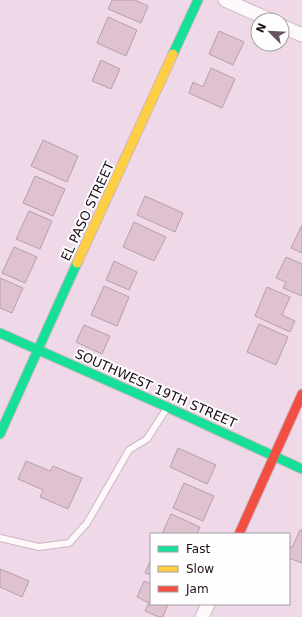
<svg xmlns="http://www.w3.org/2000/svg" width="302" height="617" viewBox="0 0 302 617" font-family="'DejaVu Sans',sans-serif">
<style>
.building{fill:#e0c1cf;stroke:#b5a0aa}
.lines{fill:none;stroke-linecap:round;stroke-linejoin:round}
.lane-casing{stroke:#cbb7c4;stroke-width:8}
.street-casing{stroke:#cbb7c4;stroke-width:15}
.fast-casing{stroke:#cbb7c4;stroke-width:11}
.slow-casing{stroke:#cbb7c4;stroke-width:11}
.jam-casing{stroke:#cbb7c4;stroke-width:11}
.lane{stroke:#fdf9fb;stroke-width:6}
.street{stroke:#fdf9fb;stroke-width:13}
.fast{stroke:#16e098;stroke-width:9}
.slow{stroke:#ffcf43;stroke-width:9}
.jam{stroke:#f24e42;stroke-width:9}
.labels{text-anchor:middle;stroke-width:4;stroke-linejoin:round;paint-order:stroke}
.street-label{font-size:13px;fill:#1e0c19;stroke:#fefefe}
</style>
<rect width="100%" height="100%" fill="#efd8e7"/>
<path class="building" d="M112,0h23l13,6 -7,17 -33,-14z
M108,17l29,13 -11,26 -29,-13z
M219,31l25,11 -11,23 -24,-11z
M101,60l19,9 -9,20 -19,-8z
M211,68l24,11 -13,29 -33,-15 4,-11 10,5z
M43,140l35,16 -11,26 -36,-16z
M35,176l30,13 -12,27 -30,-13z
M145,196l38,17 -8,19 -38,-17z
M29,211l23,10 -12,28 -24,-10z
M134,222l32,15 -12,24 -31,-14z
M302,225v28l-11,-5z
M14,247l23,10 -12,26 -23,-10z
M286,257l16,7v32l-19,-8 3,-6 -10,-4z
M114,261l23,11 -8,18 -23,-10z
M0,278l23,10 -11,25 -12,-5z
M104,286l25,11 -12,29 -26,-11z
M267,287l23,10 -8,18 13,6 -5,11 -35,-16z
M259,324l29,13 -12,28 -29,-13z
M84,325l26,11 -8,18 -26,-12z
M178,448l38,17 -9,19 -37,-17z
M26,461l24,10 3,-5 29,12 -14,31 -28,-12 3,-7 -25,-11z
M184,483l30,13 -11,25 -30,-13z
M171,514l29,13 -3,7h-35z
M300,530h2v33l-13,-5v-11l3,1z
M151,559v16l-6,-2z
M0,569l29,12 -7,16 -22,-10z
M144,581l7,3v20h17l-5,13h-4l-14,-6 4,-8 -12,-6z"/>
<g class="lines">
<g class="lane-casing">
<path id="lane" d="M0,538l39,9 30,-4 18,-20 42,-73 18,-11 20,-31"/>
</g>
<g class="street-casing">
<path id="street" d="M225,0l45,20
M282,26l20,9
M202,617l6,-13"/>
</g>
<g class="fast-casing">
<path id="fast" d="M173,54l25,-54
M0,333l167,74 135,62
M0,434l77,-171"/>
</g>
<g class="slow-casing">
<path id="slow" d="M77,263l96,-209"/>
</g>
<g class="jam-casing">
<path id="jam" d="M239,534l63,-140"/>
</g>
<use href="#lane" class="lane"/>
<use href="#street" class="street"/>
<use href="#fast" class="fast"/>
<use href="#slow" class="slow"/>
<use href="#jam" class="jam"/>
</g>
<g class="labels">
<g class="street-label">
<text transform="translate(87 211) rotate(-65)" y="5">EL PASO STREET</text>
<text transform="translate(156 388) rotate(24)" y="5">SOUTHWEST 19TH STREET</text>
</g>
</g>
<rect x="150" y="533" width="140" height="72" fill="#fefefe" stroke="#a49da2"/>
<rect x="158" y="546" width="20" height="6" fill="#16e098" stroke="#a49da2"/>
<text x="186" y="553" font-size="12" fill="#1e0c19">Fast</text>
<rect x="158" y="566" width="20" height="6" fill="#ffcf43" stroke="#a49da2"/>
<text x="186" y="573" font-size="12" fill="#1e0c19">Slow</text>
<rect x="158" y="586" width="20" height="6" fill="#f24e42" stroke="#a49da2"/>
<text x="186" y="593" font-size="12" fill="#1e0c19">Jam</text>
<g transform="translate(270 32) rotate(294)"><circle r="19" fill="#fefefe" stroke="#a49da2"/>
<path d="M0-3L7 15L0 10L-7 15Z" fill="#675361"/>
<text y="-6" font-size="11" font-weight="bold" text-anchor="middle" fill="#1e0c19">N</text>
</g>
</svg>
